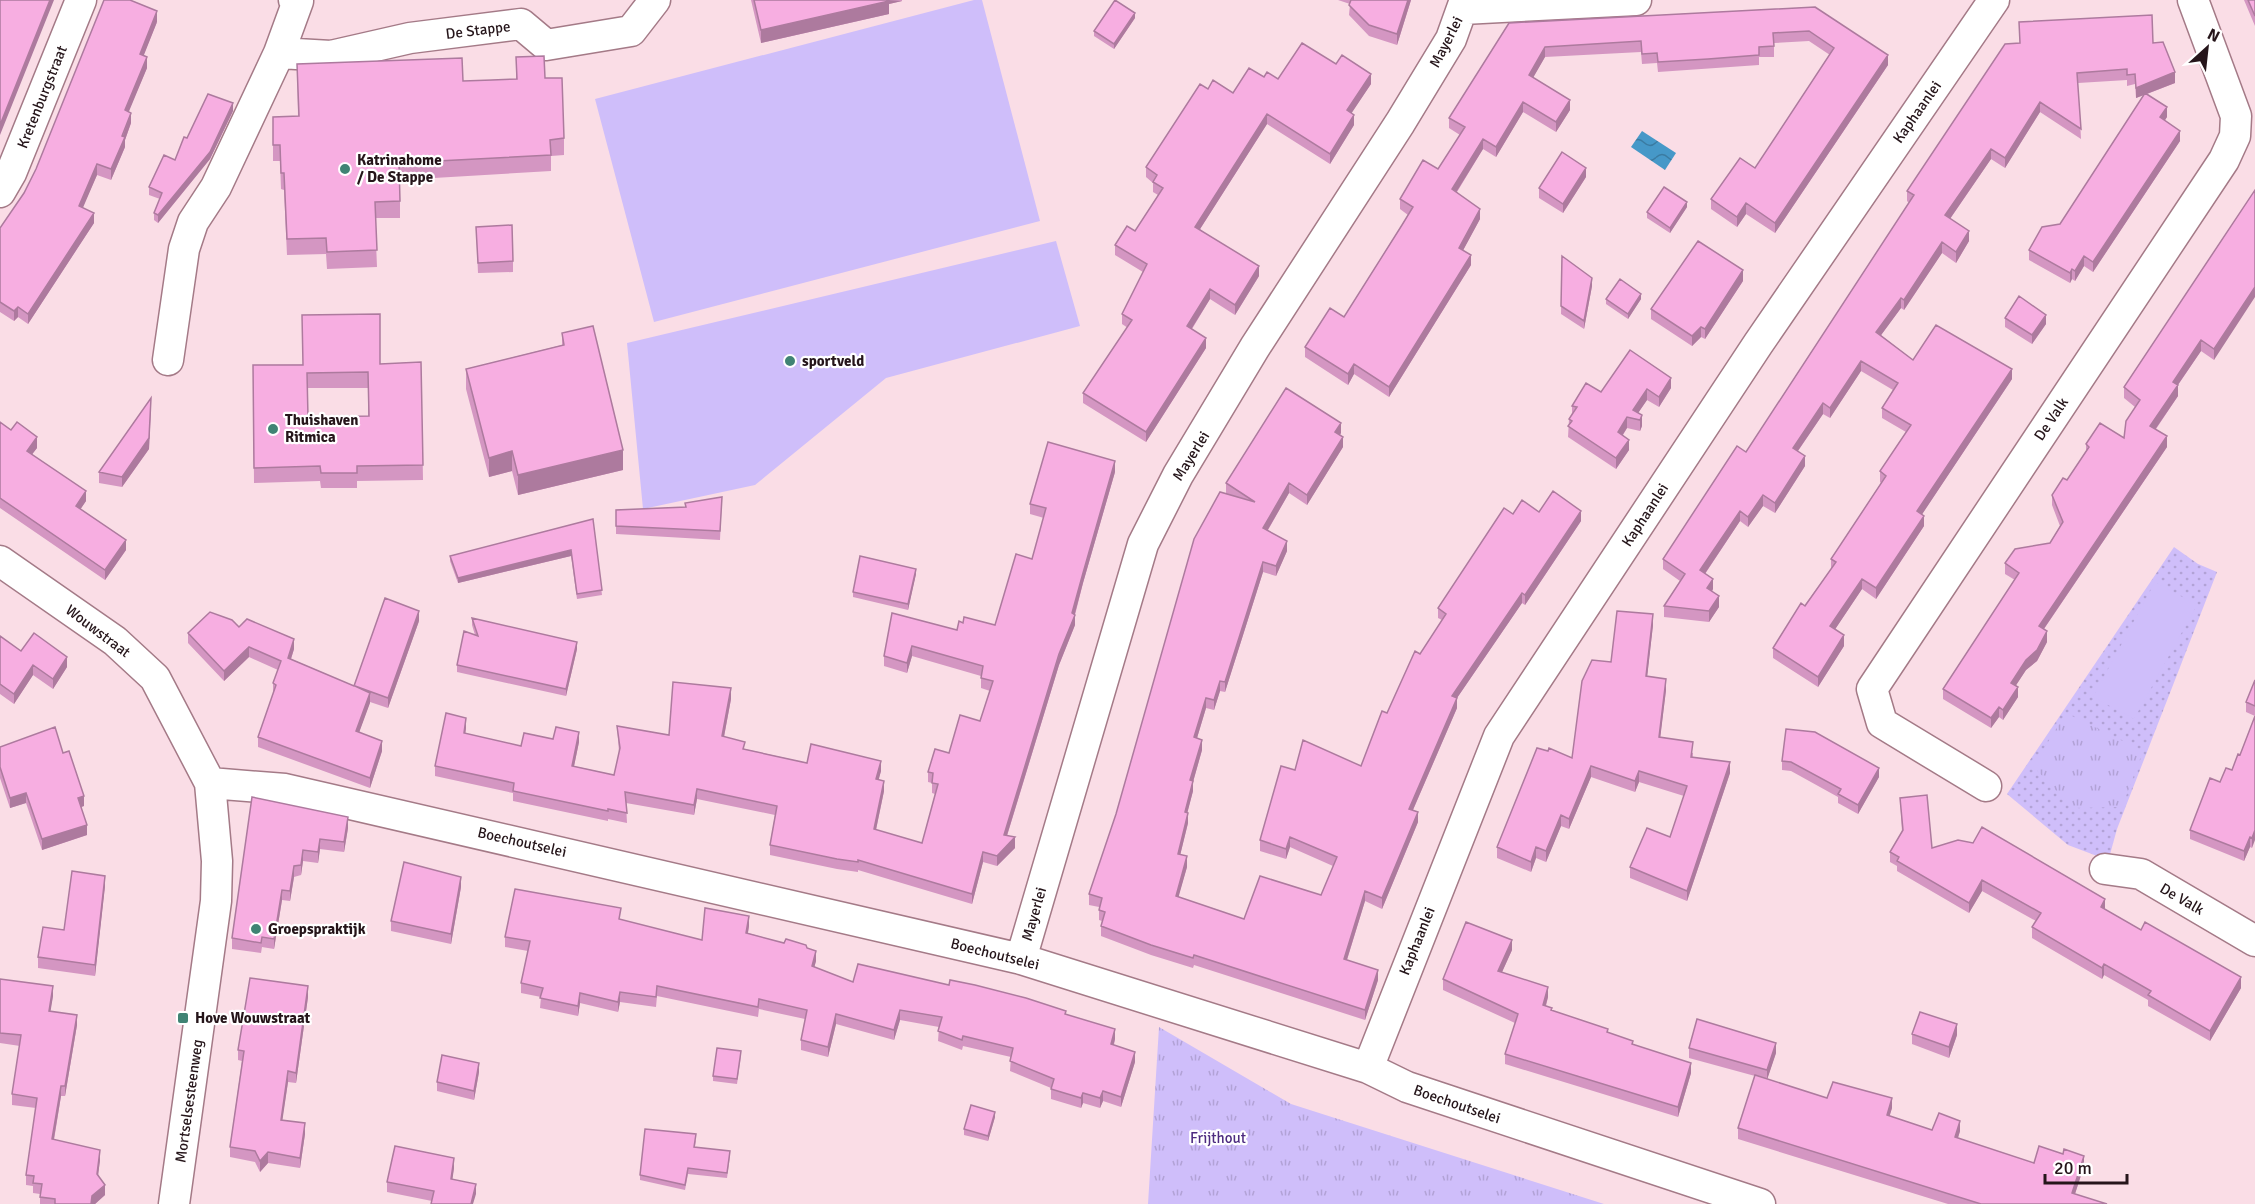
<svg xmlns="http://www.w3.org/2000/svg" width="2255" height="1204" viewBox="0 0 2255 1204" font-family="Signika,sans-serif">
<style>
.grass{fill:url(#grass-dots)}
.park{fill:url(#park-tufts)}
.pitch{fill:#cfbefa}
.water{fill:url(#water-waves)}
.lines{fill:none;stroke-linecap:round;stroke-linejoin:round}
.minor-casing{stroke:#a47a87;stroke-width:33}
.minor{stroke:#fff;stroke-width:30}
.wall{fill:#d496c2;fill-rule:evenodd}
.shaded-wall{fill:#ad7a9e}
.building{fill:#f7aee1;stroke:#ad7a9e;stroke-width:1.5;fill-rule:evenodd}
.poi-dot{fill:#408374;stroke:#fff;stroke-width:2}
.labels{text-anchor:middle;stroke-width:4.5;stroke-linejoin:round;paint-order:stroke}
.street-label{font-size:15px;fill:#25151a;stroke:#fff}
.poi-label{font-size:15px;font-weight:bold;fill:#25151a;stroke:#fff;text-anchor:start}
.park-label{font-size:15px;fill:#4d2b80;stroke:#fff}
</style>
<defs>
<pattern id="grass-dots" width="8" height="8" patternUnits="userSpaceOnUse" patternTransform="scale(1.5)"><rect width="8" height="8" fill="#cfbefa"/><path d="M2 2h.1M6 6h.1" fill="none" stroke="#b2a2d6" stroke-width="1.8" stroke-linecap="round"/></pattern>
<pattern id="park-tufts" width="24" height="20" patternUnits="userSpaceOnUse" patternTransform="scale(1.5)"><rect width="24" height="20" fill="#cfbefa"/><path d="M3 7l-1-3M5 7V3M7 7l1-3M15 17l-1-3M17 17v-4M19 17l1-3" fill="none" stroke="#b2a2d6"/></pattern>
<pattern id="water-waves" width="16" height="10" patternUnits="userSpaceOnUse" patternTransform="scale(1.5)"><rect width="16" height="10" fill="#4698c8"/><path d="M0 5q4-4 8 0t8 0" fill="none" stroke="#3a7ba2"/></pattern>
</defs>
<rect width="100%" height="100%" fill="#fadde6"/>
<path class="grass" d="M2174,547l24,17 19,8 -100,257 -8,29 -4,1 -37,-14 -61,-51z"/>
<path class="park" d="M2066,713l77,38 -21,56 -50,1 -39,-42z
M1159,1027l132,77 313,100h-456z"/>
<path class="pitch" d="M974,0h8l58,221 -386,101 -59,-223z
M1056,241l24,85 -194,52 -131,107 -112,24 -16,-166z
M2155,582l42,23 -63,114 -41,-22z"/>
<path class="water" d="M1642,131l34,22 -11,17 -34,-23z"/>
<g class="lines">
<g class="minor-casing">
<path id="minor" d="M294,0l4,1 -19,52 52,3 79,-18 111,-14 25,21 85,-14 24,-31
M1463,9l173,-9
M0,192l11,-19 70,-173
M168,360l16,-111 9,-27 23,-35 63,-134
M0,561l115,80 40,37 55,105 7,78 -1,40 -42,303
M210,783l75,6 736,170 347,109 39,19 353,117
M1986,786l-104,-63 -10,-34 352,-529 11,-24 1,-20 -43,-116
M2105,869l36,5 114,67
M1021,959l122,-415 35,-69 77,-128 145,-224 51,-84 14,-39
M1368,1068l131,-332 259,-392 236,-344"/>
</g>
<use href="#minor" class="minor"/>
</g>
<path class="wall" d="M751,0h151v1l-13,3v10l-128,29z
M1338,0h73l-14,45 -28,-9 -20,-21 1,-11z
M2244,0h11v26z
M1815,7l73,58 -113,168 -29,-19 -9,13 -26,-18v-10l44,-31 75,-113 -21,-14 -35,2v14h-15v8l-101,7 -1,-9 -15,1 -1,-12 -96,5 -12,20 37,33 -14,22 -33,-20 -27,45 -13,-8 -26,43 23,27 -17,31 8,15 -82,132 -35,-23 -6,11 -43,-28v-10l39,-30 64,-102 -8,-6v-10l38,-30 22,-34 -11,-7v-10l60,-95z
M1135,18l-21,31 -20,-13v-5z
M157,22l-14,34 4,12 -19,44 3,11 -6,17v7l-14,33 -14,-5 -15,33 12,15 -66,101 -10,-7 -4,4 -14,-9v-84z
M2019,22l134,21 22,40 -28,11 20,23 -3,4 16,20 -87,131 -9,-6 -9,15 -3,-2 -2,4 -41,-23v-10l31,-26 84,-129 -8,3 -1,-14 -8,2v-6l-49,3 3,56 -41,-27 -35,56 -14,-9 -41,60 19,22 -13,22 -14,-10 -38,57 -3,-2 -20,27 32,25 99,19 -90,135 2,12 -48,73 -14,-10 -27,40 9,17 -26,41 -45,-29v-10l58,-79v-10l50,-76 -1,-1v-11l26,-39 -24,-14v-10l11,-18 -32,-19 -31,47 -7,-4 -25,37 7,15 -30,47 -12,-7 -15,21 -8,-6 -35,53 8,15 -1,3 7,15 -10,15 -45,-5v-11l16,-25 -17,-12v-10l83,-107 163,-249 -2,-2v-10l113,-148z
M516,57l29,21 19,60v17l-13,1v15l-151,9v38h-25l2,49 -50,2 -1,-15 -39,1 -3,-65 -3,-1 -1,-28h-7v-44l25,-1 -1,-52 166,17 53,-2z
M1336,64l35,20 -20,29 3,12 -24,39 -63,-40 -67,105 59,47 -24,39 -25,-16 -18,30 14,19 -60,94 -63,-39v-10l45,-65 -6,-4v-10l21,-42 -28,-17v-10l20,-14 23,-36 -5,-3v-9l-7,-6v-10l62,-78 25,4 31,-16 14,2z
M233,111l-23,48 -52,64 -4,-3v-7l6,-14 -11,-4v-8l26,-27 12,-22z
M1586,177l-23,36 -24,-15v-10z
M2255,190l-41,170 -13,-9 -23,34v11l-22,33 11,18 -123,182 3,13 -10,19 -11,9 -10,15 2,12 -15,23 -4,-3 -8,11 -48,-29v-10l72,-109 -10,-6v-11l45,-20 10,-17 -8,-21v-10l15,-15 19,-29v-7l38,-6 11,-31 -11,-9v-11z
M1687,207l-17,26 -23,-15v-6z
M476,227l37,34v11l-35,1z
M1562,256l30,30 -8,43 -23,-15z
M1743,281l-38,58 -4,-2 -9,9 -41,-27v-10z
M1606,299h35l-13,20 -22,-15z
M2005,318l41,6 -14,20 -27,-17z
M562,333l61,137 -105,25 -6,-24 -23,6 -23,-88v-20l96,-24z
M421,362l2,118 -66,1v7h-36l-1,-7 -66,2 -1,-118 127,-1zM307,388h61v28l-60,1z
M1671,388l-12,19 -12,-7 -9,13 4,13 -2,5 -13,-3 -4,7 6,15 -13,19 -48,-32 1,-18 3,-6v-7l29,-14z
M151,409l-2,40 -27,38 -23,-4v-11z
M0,422l37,26 -5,6 54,47 -6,8 46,41 -21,30 -105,-72z
M1341,433l-1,2 3,12 -36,58 -18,-12 -21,37 19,21 -11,25 -13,-4 -38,120 -5,-1 -6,19 -8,-2 -9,30 5,12 -9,32v9l-6,22 1,10 -8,32 7,12 -9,30 66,22 77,-24 12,-29 -43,-19 -4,12 -26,-8v-11l35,-70 66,-4 26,-53 33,-59 22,-34 -4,-2v-10l75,-94 26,-2 42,9 -56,84 -3,-2 -65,95v10l-44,102 5,12 -36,87 -17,-8 -18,59 31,20 -13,40 -171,-55 -1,3 -42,-13 -50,-19v-10l1,-5 -3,-1v-13l-10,-2v-11l137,-401v-10z
M1115,472l-32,111 -8,32v10l-16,40 -52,171 8,12 -18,18 -14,-4 -11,42 -114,-34v2l-21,-3 -67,-14v-10l5,-30 -78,-16 -3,16 -68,-12 1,20 -19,-4v2l-95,-20v-8l-78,-17v-10l31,-38 -1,6 56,12 32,-7 26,3 -5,24 40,9 5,-23 -2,-26 52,9 62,-36 -7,38 21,12 62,14 74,8 -3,9 6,11 -8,39 46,13 13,-49 -3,-1v-10l-4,-1v-10l21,-19 31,-32 10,-30 -9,-3v-12l-69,-20 -5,17 -23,-7v-10l73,-26 6,-7 32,2 37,-66 12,-41 -14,-4v-10z
M722,497l-2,43 -104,-6v-24l69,-3z
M593,519l9,76 -25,4 -6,-43 -113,27 -8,-22v-5z
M916,574l-8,36 -55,-13v-5z
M472,618l105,31 -11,47 -109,-24v-7l18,-30 -3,-10z
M419,621l-31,87 -18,-6 -11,30 23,19 -12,37 -112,-41v-10l15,-43v-11l5,-13 -29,-13 -25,24 -36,-38v-10l51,-6 55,22 -3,10 63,27z
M1653,625l-6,52 19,13 -6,48 33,15v4l37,16 -43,128 -57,-23v-11l40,-30 14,-41 -45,-14 -4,10 -44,-15 -22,52 -8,-3 -15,36 -10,-4 -5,14 -34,-14v-11l51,-96 24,7 39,-96z
M0,636l21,15 46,16 -14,22 -20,-14 -19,29 -14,-10z
M2255,680v36l-9,-4v-10z
M2255,716l-3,132 -2,-1 -6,14 -54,-22v-9l30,-48 12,-12 8,-15z
M1815,732l64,45 -21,37 -20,-11v-6l-47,-26 -9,-1v-9z
M0,747l63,6 21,53 -3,1 6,28 -45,15 -16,-47 -16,5 -10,-30z
M252,797l96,31 -4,24 -24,-3 -2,14 -15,-2 -2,14 -7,2 -4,24 -8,-1 -8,49 -12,-2 -1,6 -29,-4v-11z
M1900,798l32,50 173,61 136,79 -31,53 -62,-35v-6l-44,-25 -2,4 -70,-41v-11l4,-6 -54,-30 -13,22 -72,-42v-5l-7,-4v-10l12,-20z
M105,886l-10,90 -57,-8v-11z
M461,887l-10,57 -60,-13v-10z
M621,920l81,20 47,-14 -1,7 36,10 23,5 9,13 -2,6 39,15 213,33 49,24 -1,6 21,17 -14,45 -18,-6 -3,7 -17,-5 -2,5 -30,-9v-11l-41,-17 1,-14 -48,-11 -1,4 -24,-9 1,-14 -39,-7 -6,20 -58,-16 -8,33 -27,-7v-10l4,-21 -46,-10 -1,8 -101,-21 -1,11 -36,-5 -2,10 -38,-9 -2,13 -38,-8 1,-11 -20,-4v-10l7,-32 -23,-4v-10z
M1512,950l-10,22 46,25 -2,9 6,4 56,23 83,40 -13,44 -173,-53v-10l10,-31 -72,-33v-11z
M0,979l53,17 -3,15 27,14 -12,71h-4l-7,44 46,20 -2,15 7,20 -10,9h-55v-10l-7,-1v-7l-7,-1v-10l10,-67 -24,-3v-11l8,-48 -20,-3z
M308,997l-12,86 -8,-1 -6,38 23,14 -5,34 -32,-5 -8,9 -5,-10 -25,-5v-10l12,-86 -4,-1v-10z
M1912,1034l45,1 -8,23 -37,-14z
M1689,1048l87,5 -9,26 60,19 65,10 -3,8 43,14 28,1 -2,7 76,25 50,3 -9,28 32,10h-159l-210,-65v-11l17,-52 -66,-18z
M741,1056l-4,28 -24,-3v-5z
M479,1072l-5,28 -37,-9v-9z
M995,1117l-7,24 -24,-6v-6z
M696,1140l-1,7 35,9 -3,22 -39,-4 -3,16 -45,-10v-5z
M454,1168l-2,11 24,15 -44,7 -45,-9v-10z"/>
<path class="shaded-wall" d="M50,0h4l-54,135v-10z
M887,0l15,1 -13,3v10l-128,29v-13z
M1408,0h3l-14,45v-11z
M157,11v11l-17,43v-11z
M1135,13v5l-21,31v-5z
M1545,47v10l-16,28v-10z
M1888,55v10l-113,168v-10z
M147,57v11l-22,53v-11z
M2175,72v11l-39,15v-10z
M1371,74v10l-24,36v-10z
M1570,100v10l-14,22v-10z
M1523,102v10l-27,45v-10z
M2040,102v10l-35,56v-10z
M233,103v8l-23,48 -52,64v-8z
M2167,107v10l-7,11v-11z
M131,113v10l-6,17v7l-14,33v-11z
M1267,114v10l-72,113v-10z
M1354,115v10l-24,39v-10z
M2180,131v10l-87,131v-10z
M1483,139v10l-31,50v-10z
M1991,149v10l-46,67v-11z
M97,164v11l-18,42v-11z
M1586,168v9l-23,36v-9z
M1687,202v5l-17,26v-5z
M1746,203v11l-9,13v-10z
M1480,209v10l-21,39v-10z
M94,213v10l-66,101v-10z
M1969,231v10l-13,22v-11z
M1942,242v11l-38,57v-10z
M1471,255v10l-82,132v-10z
M2084,256v10l-9,15v-10z
M1259,266v10l-24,39v-10z
M2072,269v10l-2,4v-10z
M1743,270v11l-38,58v-10z
M1592,278v8l-8,43v-8z
M2255,287v10l-41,63v-11z
M1210,289v10l-23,37v-10z
M1641,294v5l-13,20v-5z
M1901,298v10l-25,34v-10z
M18,307v10l-4,4v-10z
M2046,315v9l-14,20v-9z
M1701,327v10l-9,9v-10z
M1206,338v10l-60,94v-10z
M2201,340v11l-28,41v-10z
M1861,361v10l-31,47v-10z
M1354,364v10l-6,11v-11z
M2012,369v10l-95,143v-11z
M1671,378v10l-12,19v-10z
M2178,385v11l-28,41v-11z
M1647,389v11l-13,19 -1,-9z
M151,398l-2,51 -27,38v-10z
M1823,403v11l-30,44v-10z
M1642,415v11l-2,5v-11z
M1627,417v11l-9,14v-10z
M1341,423v10l-6,10v-11z
M2167,436v11l-128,189v-10z
M37,437v11l-10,13v-10z
M1343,437v10l-36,58v-10z
M1629,440v10l-13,19v-11z
M623,450v20l-105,25v-20z
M512,451v20l-23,6v-19z
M1805,456v10l-30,47v-10z
M1115,461v11l-32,111 -9,34 1,-2v10l-16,40 -55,180v-10l68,-222 11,-40z
M1289,483v10l-26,45v-10z
M86,491v10l-10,15v-10z
M1763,495v11l-15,21v-10z
M1581,511v10l-56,84v-10z
M1740,511v10l-40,60v-11z
M1924,516v10l-48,73v-11z
M126,540v10l-21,30v-10z
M1287,541v10l-11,25v-10z
M571,550v6l-113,27v-5z
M1263,562v10l-38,120v-10z
M916,569v5l-8,36v-6z
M1713,579v10l-6,10v-11z
M1862,579v10l-32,48v-11z
M1522,593v10l-65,95v10l-48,111v-10l43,-113z
M1719,596v11l-10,15v-11z
M419,611v10l-31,87v-10z
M1653,614v11l-7,62v-11z
M2047,631v11l-10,19 -11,9 -15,23v-10l15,-23z
M1844,635v11l-26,41v-10z
M294,639v10l-6,19v-10z
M577,642v7l-11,47v-7z
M912,646v10l-5,17v-10z
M249,647v10l-25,24v-10z
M67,657v10l-14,22v-10z
M33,665v10l-19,29v-10z
M1666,679v11l-7,58v-11z
M1220,681v10l-6,19v-10z
M2018,687v10l-15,23v-10z
M731,688v11l-9,48v-11z
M370,693v10l-14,38v-10z
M1206,698v10l-12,40v-11z
M1999,707v10l-8,11v-10z
M466,718v10l-2,15v-10z
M579,732v10l-7,34v-10z
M1202,740v10l-9,32v9l-8,31v-10l5,-32z
M382,741v10l-12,37v-10z
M881,761v10l-5,19v-11z
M1730,762v11l-43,128v-10z
M1591,766v11l-22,52v-10z
M1879,768v9l-21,37v-9z
M1639,771v11l-4,10v-11z
M884,781v10l-10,48v-10z
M697,789v10l-3,16v-10z
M26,793v10l-16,5v-10z
M84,796v10l-6,2v-10z
M1418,812v10l-36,87v-11z
M1188,813v10l-10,41v-10z
M1561,815v11l-15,36v-11z
M348,817v11l-4,24v-10z
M87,825v10l-45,15v-11z
M2255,830v10l-3,8v-10z
M1015,837v11l-18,18v-10z
M1290,837v10l-4,12v-10z
M2250,837v10l-6,14v-10z
M320,839v10l-2,14v-11z
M1536,847v11l-5,14v-10z
M303,850v11l-2,14v-10z
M983,852v10l-11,42v-10z
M1187,856v11l-11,39v-10z
M294,866v11l-4,24v-10z
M105,876v10l-10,90v-11z
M461,877v10l-10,57v-10z
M1982,880v11l-13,22v-10z
M282,890v10l-8,49v-10z
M1365,891v10l-21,68v-10z
M2105,899v10l-4,-2z
M749,916v10l-3,17v-10z
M1512,940v10l-14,31v-10z
M816,951v10l-4,15v-10z
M2104,964v11l-2,4v-11z
M1378,970v10l-13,40v-10z
M2241,977v11l-31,53v-10z
M53,986v10l-4,25v-10z
M308,986v11l-12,86v-10z
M1548,987v10l-5,18v-10z
M620,992v10l-2,10v-10z
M580,993v10l-2,13v-10z
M900,1010v10l-6,20v-10z
M836,1014v10l-8,33v-10z
M77,1015v10l-12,71v-10z
M1957,1024v11l-8,23v-11z
M1115,1029v10l-4,15v-10z
M1776,1043v10l-9,27v-10z
M1135,1052v10l-14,45v-10z
M479,1063v9l-5,28v-9z
M1691,1063v10l-13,44v-10z
M288,1071v11l-7,48v-10z
M61,1086v10l-9,54v-11z
M1103,1091v10l-3,7v-10z
M1083,1093v10l-2,5v-10z
M1892,1098v10l-5,17v-10z
M995,1112v5l-7,24v-5z
M1960,1121v10l-5,16v-10z
M305,1123v11l-5,34v-10z
M100,1150v10l-3,24v-10z
M268,1152v11l-8,9v-11z
M2084,1156v10l-12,37v-10z
M454,1158v10l-3,22v-11z
M476,1184v10l-3,10h-2z
M105,1185v10l-10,9h-4l1,-8z"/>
<path class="building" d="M0,0h50l-50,125z
M104,0h26l27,11 -17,43 7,3 -22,53 6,3 -9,23 3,1 -14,32 -14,-5 -18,42 15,7 -66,101 -10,-7 -4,4 -14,-9v-74l24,-35 12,-24z
M754,0h135v1l-128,29z
M1115,0l20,13 -21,31 -20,-13z
M1351,0h57l-11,34 -28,-9 -20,-20z
M2248,0h7v16z
M1815,7l73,48 -113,168 -29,-20 -9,14 -26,-18 29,-41 15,10 79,-120 -25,-17 -36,2 1,13 -15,1v8l-51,4 -50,3 -1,-9 -15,1 -1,-13 -96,6 -16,28 41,25 -14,22 -33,-20 -27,45 -13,-8 -31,50 28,20 -21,39 12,7 -82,132 -35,-23 -6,10 -43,-27 25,-39 14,9 58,-92 11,-18 -13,-8 23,-39 15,9 27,-42 -16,-9 60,-95z
M2152,15l1,28 10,-1 12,30 -39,16 -1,-14 -8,1v-6l-50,4 4,56 -41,-27 -35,56 -14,-9 -46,66 24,16 -13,21 -14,-10 -38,58 -3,-2 -25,34 37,28 23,-35 76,44 -95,142 7,5 -48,72 -14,-9 -32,47 14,9 -26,42 -45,-29 28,-45 4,3 31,-44 -5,-3 55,-83 -6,-5 31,-46 -29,-17 16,-25 -37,-22 -31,47 -7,-5 -30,45 12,8 -30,47 -12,-8 -15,22 -8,-6 -40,59 13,9 -6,9 12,8 -10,15 -45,-5 21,-32 -22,-15 74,-113 9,6 168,-257 -7,-4 98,-147 15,-1 -1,-21z
M1302,43l34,21 6,-9 29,19 -24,36 7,5 -24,39 -63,-40 -72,113 64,39 -24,39 -25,-16 -23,37 19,12 -60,94 -63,-39 49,-73 -10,-6 25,-50 -32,-19 12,-19 8,5 28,-43 -10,-6 4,-7 -11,-8 54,-83 8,5 5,-9 20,13 16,-25 15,9 3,-5 11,7z
M544,56l1,22h17l2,60 -14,2 1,15 -152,8 1,38 -25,1 2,48 -50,2 -1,-14 -39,1 -3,-66h-3l-1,-28h-7v-28l26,-1 -2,-52 165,-6 1,23 29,-1 25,-1 -1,-22z
M2145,93l22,14 -7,10 20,14 -87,131 -9,-6 -9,15 -3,-2 -2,4 -41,-23 13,-23 18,-3z
M208,94l25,9 -23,49 -52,63 -4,-2 8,-20 -13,-6 15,-32 11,5 9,-23 3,1z
M1562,152l24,16 -23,36 -24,-16z
M1664,187l23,15 -17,26 -23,-16z
M2255,190v97l-41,62 -13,-9 -28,42 5,3 -28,41 17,10 -128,190 8,5 -10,19 -11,10 -15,23 7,4 -15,23 -4,-3 -8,11 -48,-29 76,-116 -14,-10 10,-14 35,-6 13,-21 -11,-27 11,-17 4,2 22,-33 -3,-3 14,-21 24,15 2,-17 14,-21 -16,-13z
M512,225l1,36 -35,2 -2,-36z
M1698,241l45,29 -38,59 -4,-2 -9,9 -41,-27z
M1562,256l30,22 -8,43 -23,-15z
M1620,279l21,15 -13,20 -22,-15z
M2019,296l27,19 -14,20 -27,-17z
M380,314v50l41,-2 2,103 -66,1v7h-36l-1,-7 -66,2 -1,-103h50l-1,-50zM368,372l1,44 -61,1 -1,-44z
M593,326l30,124 -105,25 -6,-24 -23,7 -23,-89 98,-24 -2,-12z
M1630,350l41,28 -12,19 -12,-8 -14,21 9,5 -2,5 -13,-3 -9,15 11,8 -13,18 -48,-32 4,-5 -3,-2 8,-12 -5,-1 14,-23 15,9z
M1286,388l55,35 -6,9 8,5 -36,58 -18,-12 -26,45 24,13 -11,25 -13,-4 -38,120 -5,-1 -6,19 -8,-2 -12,39 8,3 -12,40 3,1 -8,31 3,1 -10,41 9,2 -11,40 68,23 16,-43 61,19 16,-38 -47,-20 -4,12 -26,-9 21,-74 14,4 8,-30 58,26 21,-55 5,2 28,-62 5,3 26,-40 -8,-6 66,-100 9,6 9,-14 17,12 14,-21 28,20 -56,84 -3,-2 -70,103 5,2 -48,111 9,3 -36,86 -17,-7 -21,68 34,11 -13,40 -171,-55 -1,3 -42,-13 -50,-19 4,-14 -6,-2 3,-12 -13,-4 27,-80 78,-275 26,-47 35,10 -29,-19z
M151,398l-2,40 -27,39 -23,-5z
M0,422l11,8 6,-8 20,15 -10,14 59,40 -10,15 50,34 -21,30 -105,-72z
M1048,442l67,19 -32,112 -11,40 3,2 -16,39 -55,181 11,2 -18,19 -14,-4 -11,42 -114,-34v2l-21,-3 -67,-14 7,-39 -80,-17 -3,16 -69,-13 2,21 -19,-4v2l-95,-20 1,-8 -79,-17 11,-53 20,5 -2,15 57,13 3,-13 29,6 3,-12 23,5 -7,34 42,9 6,-27 -3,-22 52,9 4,-53 58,6 -9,48 23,6 -2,7 64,14 4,-19 70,17 -5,18 8,2 -10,48 48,14 16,-59 -6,-1 1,-10 -5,-1 7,-23 14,4 11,-38 20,6 13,-40 -12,-3 2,-12 -71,-20 -5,17 -23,-7 8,-43 65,17 2,-9 4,2 1,-6 31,8 21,-71 16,5 14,-51 -16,-4z
M722,497l-2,34 -104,-5v-16l70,-3 -1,-4z
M593,519l9,71 -25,4 -6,-44 -113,28 -8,-22z
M860,556l56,13 -8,35 -55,-12z
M385,598l34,13 -31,87 -33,-12 15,7 -14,38 26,10 -12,37 -112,-41 18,-52 -3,-2 8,-22 -32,-14 -25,24 -36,-38 22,-21 22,8 7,7 8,-8 47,20 -6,19 66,28z
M1617,611l36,3 -7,62 20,3 -7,58 34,5 -2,15 39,5 -43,129 -57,-24 17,-39 23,9 17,-51 -48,-15 -4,10 -44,-15 -22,53 -8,-4 -15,36 -10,-4 -5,15 -34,-15 40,-99 11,3 1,-3 23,10 10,-77 10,-21 19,2z
M472,618l105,24 -11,47 -109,-24 7,-34 14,5z
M34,633l33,24 -14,22 -20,-14 -19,29 -14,-10v-48l21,15z
M2255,680v26l-9,-4z
M2255,716v114l-3,8 -2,-1 -6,14 -54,-21 20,-52 10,4 6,-14 6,2 6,-16 2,1z
M55,727l8,26 6,-2 15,45 -6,2 9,27 -45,14 -16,-46 -16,5 -10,-31v-20z
M1786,729l29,3 64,36 -21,37 -20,-11 3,-5 -50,-27 -9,-1z
M1927,795l5,53 26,-8 15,3 9,-16 123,72 -4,8 40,23 4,-8 96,55 -31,54 -62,-36 3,-4 -47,-27 -2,4 -70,-41 9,-14 -59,-33 -13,23 -72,-42 2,-4 -9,-5 13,-22 -3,-32z
M252,797l96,20 -4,25 -24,-3 -2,13 -15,-2 -2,15 -7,1 -4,25 -8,-1 -8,49 -12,-2 -1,6 -29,-5z
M404,862l57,15 -10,57 -60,-13z
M72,871l33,5 -10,89 -57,-8 5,-30 21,3z
M515,889l106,19 -2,11 83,21 3,-32 44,8 -3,17 38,10 2,-4 20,6 1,3 9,3 -4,15 41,16 5,-18 91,21 1,-5 25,5 51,13 40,13 -1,3 50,15 -4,15 24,8 -14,45 -18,-6 -3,7 -17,-5 -2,5 -30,-9 3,-10 -44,-18 3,-13 -50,-12 -1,4 -24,-9 4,-14 -42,-7 -6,20 -58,-16 -8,33 -27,-7 6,-30 -48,-11 -1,8 -101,-21 -1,11 -36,-5 -2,10 -38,-9 -2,13 -38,-8 3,-10 -22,-5 9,-42 -25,-4z
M1466,922l46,18 -14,31 50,16 -5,18 9,3 -1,2 57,19 -1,3 26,9 -1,3 59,19 -13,44 -173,-53 13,-40 -75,-35z
M250,978l58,8 -12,87 -8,-2 -7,49 24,3 -5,35 -32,-6 -8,9 -5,-10 -25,-4 14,-96 -6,-1z
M0,979l53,7 -4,25 28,4 -12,71h-4l-9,53 48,11 -3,24 8,11 -13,11 -1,8h-36v-5l-15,-2 2,-13 -9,-1 1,-7 -8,-1 11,-77 -25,-4 9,-59 -21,-2z
M1920,1012l37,12 -8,23 -37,-13z
M1697,1019l79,24 -9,27 -78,-22z
M717,1048l24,3 -4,28 -24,-3z
M442,1055l37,8 -5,28 -37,-9z
M1755,1075l72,23 6,-16 59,16 -5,17 45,15 7,-17 21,8 -5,16 79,26 5,-17 24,8 1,-5 20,7 -12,37 35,11h-126l-243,-76z
M971,1105l24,7 -7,24 -24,-7z
M645,1129l51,5 -2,13 36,4 -3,22 -39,-5 -3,17 -45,-10z
M395,1146l59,12 -3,21 25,5 -5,20h-40l3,-13 -47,-9z"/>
<g class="poi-dot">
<circle cx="345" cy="169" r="6"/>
<circle cx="790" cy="361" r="6"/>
<circle cx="273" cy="429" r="6"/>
<circle cx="256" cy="929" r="6"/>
<rect x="177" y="1012" width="12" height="12" rx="3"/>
</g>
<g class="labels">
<g class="street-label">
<text transform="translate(478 30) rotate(-7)" y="5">De Stappe</text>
<text transform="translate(1446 42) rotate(-63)" y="5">Mayerlei</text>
<text transform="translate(42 97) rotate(-68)" y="5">Kretenburgstraat</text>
<text transform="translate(1917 112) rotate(-55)" y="5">Kaphaanlei</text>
<text transform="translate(2051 419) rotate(-56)" y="5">De Valk</text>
<text transform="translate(1191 456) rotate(-58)" y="5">Mayerlei</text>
<text transform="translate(1645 515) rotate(-57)" y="5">Kaphaanlei</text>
<text transform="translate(98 631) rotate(37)" y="5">Wouwstraat</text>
<text transform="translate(522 842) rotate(13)" y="5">Boechoutselei</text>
<text transform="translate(2182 899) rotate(30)" y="5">De Valk</text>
<text transform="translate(1034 914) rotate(-74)" y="5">Mayerlei</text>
<text transform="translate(1417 941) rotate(-68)" y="5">Kaphaanlei</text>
<text transform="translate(995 954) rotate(14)" y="5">Boechoutselei</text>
<text transform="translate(189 1101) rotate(-82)" y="5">Mortselsesteenweg</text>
<text transform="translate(1457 1104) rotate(19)" y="5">Boechoutselei</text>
</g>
<g class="poi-label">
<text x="357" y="165">Katrinahome<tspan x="357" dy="17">/ De Stappe</tspan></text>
<text x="802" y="366">sportveld</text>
<text x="285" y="425">Thuishaven<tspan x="285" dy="17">Ritmica</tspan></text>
<text x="268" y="934">Groepspraktijk</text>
<text x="195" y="1023">Hove Wouwstraat</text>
</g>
<g class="park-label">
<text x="1218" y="1143">Frijthout</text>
</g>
</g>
<g transform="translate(2207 48) rotate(27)" stroke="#ffffff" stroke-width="4.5" paint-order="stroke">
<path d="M0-4.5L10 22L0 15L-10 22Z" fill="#25151a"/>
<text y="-9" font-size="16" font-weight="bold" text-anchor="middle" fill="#25151a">N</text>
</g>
<path d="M2045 1174v9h82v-9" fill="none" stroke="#25151a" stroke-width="3"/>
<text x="2054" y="1174" font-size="18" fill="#25151a" stroke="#ffffff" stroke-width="4.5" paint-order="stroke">20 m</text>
</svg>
